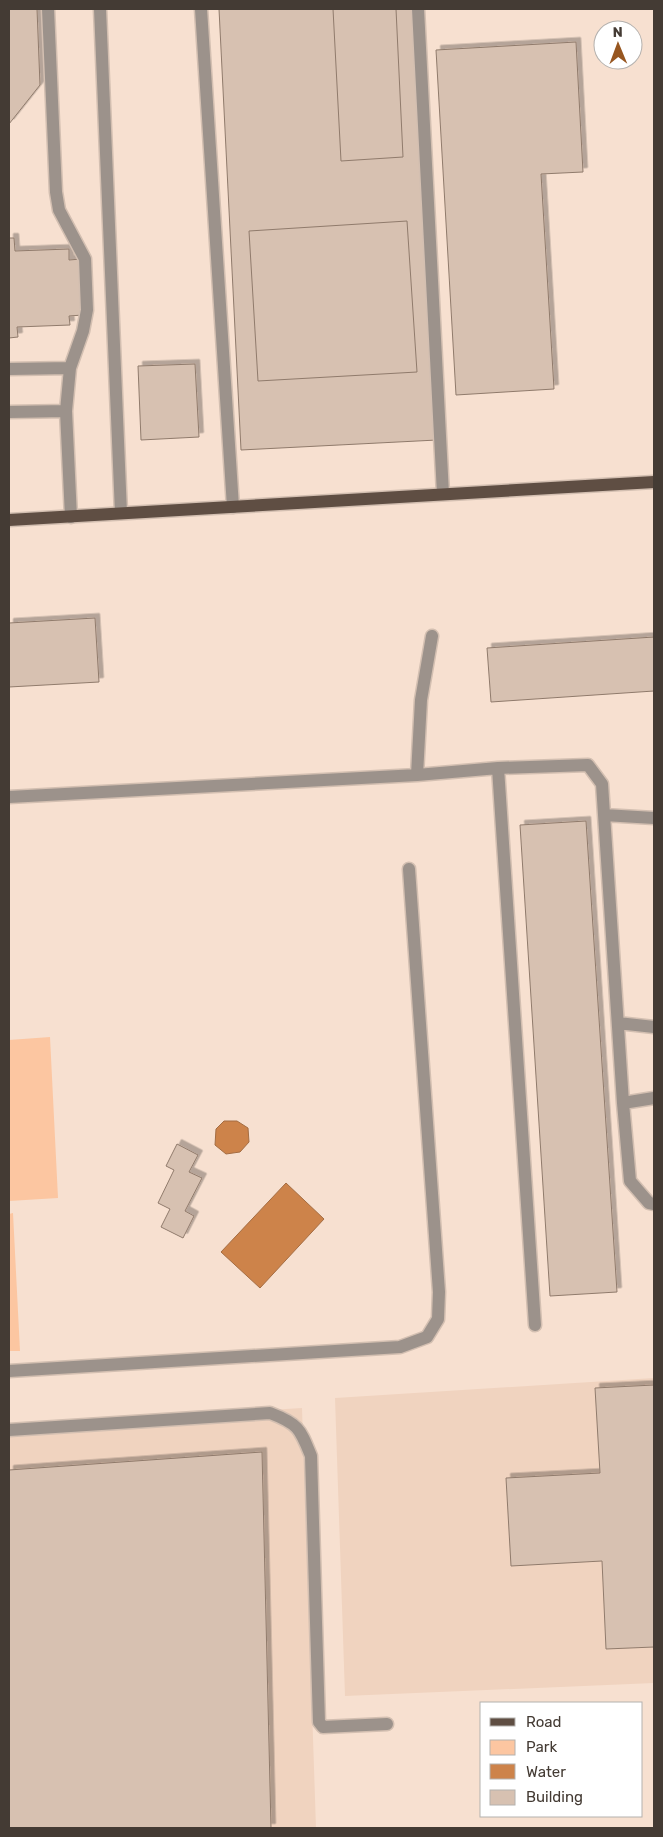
<svg xmlns="http://www.w3.org/2000/svg" width="663" height="1837" viewBox="0 0 663 1837" font-family="Rubik,sans-serif">
<style>
.built{fill:#f0d3bf}
.green{fill:#fcc6a1}
.water{fill:#cd834a;stroke:#a46d43}
.building{fill:#d7c1b1;stroke:#907b6c;filter:url(#shadow)}
.lines{fill:none;stroke-linecap:round;stroke-linejoin:round}
.minor-casing{stroke:#d3bfb1;stroke-width:15}
.major-casing{stroke:#d3bfb1;stroke-width:15}
.minor{stroke:#9c928b;stroke-width:12}
.major{stroke:#5f4e43;stroke-width:12}
</style>
<defs>
<filter id="shadow"><feDropShadow dx="4.5" dy="-4.5" stdDeviation="0" flood-color="#0004"/></filter>
</defs>
<rect width="100%" height="100%" fill="#f7e0d0"/>
<path class="built" d="M654,1378v305l-309,13 -10,-298z
M302,1408l14,420h-307v-401z"/>
<path class="green" d="M50,1037l8,161 -49,3v-161z
M13,1213l7,138h-11v-137z"/>
<path class="water" d="M224,1121h13l11,7 1,14 -9,10 -14,2 -11,-9 1,-16z
M286,1183l38,36 -64,69 -39,-36z"/>
<path class="building" d="M9,9h28l3,76 -31,39z
M219,9h196l22,431 -196,10z
M333,9h63l7,148 -62,4z
M576,42l7,130 -42,2 13,215 -98,6 -20,-345z
M407,221l10,151 -159,9 -9,-150z
M9,238h5l1,13 54,-2v11l12,-1 2,56 -14,1 1,9 -53,2 1,10 -9,1z
M195,364l4,73 -58,3 -3,-74z
M95,618l4,64 -90,5v-64z
M654,637v54l-163,11 -4,-54z
M586,821l31,471 -67,4 -30,-471z
M177,1144l21,11 -9,17 13,6 -17,33 9,5 -11,22 -22,-11 9,-18 -12,-6 16,-33 -8,-4z
M654,1385v262l-48,2 -4,-88 -91,5 -5,-88 94,-5 -5,-85z
M262,1452l9,376h-262v-358z"/>
<g class="lines">
<g class="minor-casing">
<path id="minor" d="M48,9l8,183 3,18 26,49 2,51 -4,21 -13,37
M100,9l21,504
M201,9l32,498
M418,9l25,485
M9,369l61,-1 -4,43 5,106
M9,412l57,-1
M498,768l37,557
M417,775l4,-75 11,-64
M9,797l408,-22 81,-7 90,-3 14,19 21,319 7,78 19,22 5,1
M604,815l50,3
M618,1023l36,4
M623,1103l31,-5
M9,1371l391,-24 27,-10 11,-18 1,-27 -30,-423
M9,1430l261,-17c29,11 30,16 41,43l8,266 4,5 64,-3"/>
</g>
<g class="major-casing">
<path id="major" d="M9,520l645,-38"/>
</g>
<use href="#minor" class="minor"/>
<use href="#major" class="major"/>
</g>
<rect width="663" height="1837" fill="none" stroke="#443b34" stroke-width="20"/>
<rect x="480" y="1702" width="162" height="115" fill="#ffffff" stroke="#b4b1ae"/>
<rect x="490" y="1718" width="25" height="8" fill="#5f4e43" stroke="#b4b1ae"/>
<text x="526" y="1727" font-size="15" fill="#443b34">Road</text>
<rect x="490" y="1740" width="25" height="15" fill="#fcc6a1" stroke="#b4b1ae"/>
<text x="526" y="1752" font-size="15" fill="#443b34">Park</text>
<rect x="490" y="1764" width="25" height="15" fill="#cd834a" stroke="#b4b1ae"/>
<text x="526" y="1777" font-size="15" fill="#443b34">Water</text>
<rect x="490" y="1790" width="25" height="15" fill="#d7c1b1" stroke="#b4b1ae"/>
<text x="526" y="1802" font-size="15" fill="#443b34">Building</text>
<g transform="translate(618 45) rotate(359)"><circle r="24" fill="#ffffff" stroke="#b4b1ae"/>
<path d="M0-4L9 19L0 12L-9 19Z" fill="#975620"/>
<text y="-8" font-size="14" font-weight="bold" text-anchor="middle" fill="#443b34">N</text>
</g>
</svg>
